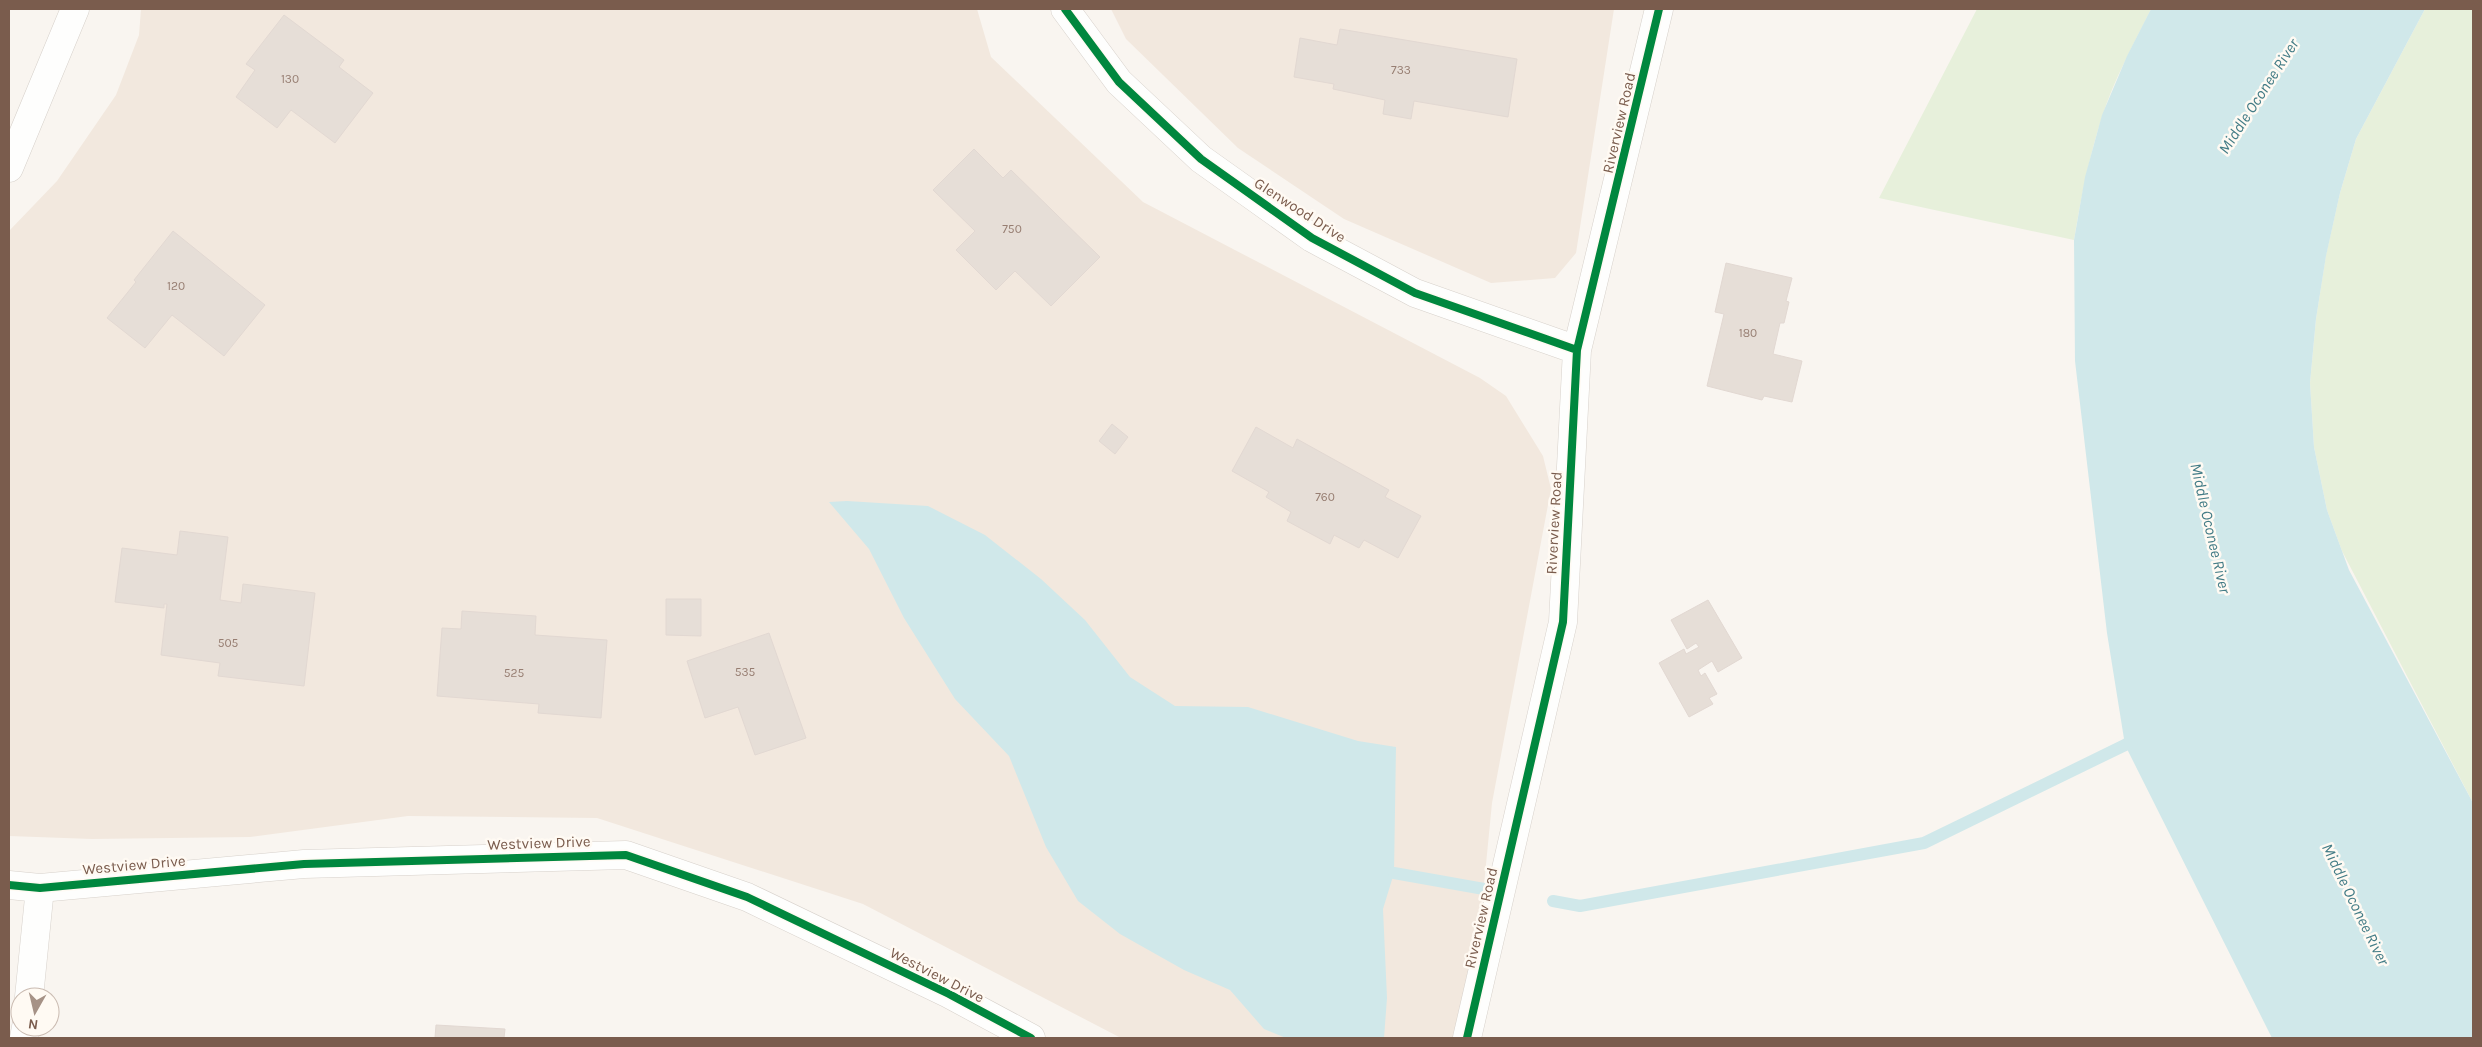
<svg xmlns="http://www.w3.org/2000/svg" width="2482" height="1047" viewBox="0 0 2482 1047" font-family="Karla,sans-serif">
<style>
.residential{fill:#f2e8de}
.green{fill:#e7f0db}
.water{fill:#d0e8ea}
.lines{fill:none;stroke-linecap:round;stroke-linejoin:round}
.stream{stroke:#d0e8ea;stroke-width:12}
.building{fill:#e6ded7;stroke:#e2d8d2}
.minor-casing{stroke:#d7d1cb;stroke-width:29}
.minor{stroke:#fefefd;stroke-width:28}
.cycleway-casing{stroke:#fffaf3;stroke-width:11}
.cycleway{stroke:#00873e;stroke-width:8}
.labels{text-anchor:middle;stroke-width:5;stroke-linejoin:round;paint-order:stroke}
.number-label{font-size:12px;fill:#977e72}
.street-label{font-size:15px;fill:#7a5c4d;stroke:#fffaf3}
.water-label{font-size:16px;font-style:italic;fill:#437c86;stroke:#fffaf3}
</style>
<rect width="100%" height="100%" fill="#f9f5f0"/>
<path class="residential" d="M141,9h836l14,48 152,145 337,176 26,18 37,60 8,33 -59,314 -20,204 -15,31h-336l-258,-134 -266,-86 -189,-2 -158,21 -158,2 -83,-3v-605l48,-50 59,-86 23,-60z
M1111,9h503l-38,244 -21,25 -64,5 -147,-64 -106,-71 -112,-109z"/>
<path class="green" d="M1977,9h174c-17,35 -37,70 -49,108 -13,40 -21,81 -28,123l-195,-42z
M2425,9h48v794l-131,-252 -15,-41 -13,-63 -4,-64 6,-64 10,-64 14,-62 16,-54z"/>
<path class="water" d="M2151,9h274l-69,130 -16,54 -14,63 -10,63 -6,64 4,64 13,63 22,60 124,233v235h-201l-147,-293 -18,-112 -32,-272 -1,-121 11,-63 17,-62 25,-59z
M847,501l81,5 57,29 56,44 44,41 45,57 45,29 73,1 110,34 38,6 -2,126 -11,36 4,89 -3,40h-98l-22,-9 -34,-39 -46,-20 -64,-36 -42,-33 -32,-54 -37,-91 -54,-57 -51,-81 -35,-69 -40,-47z"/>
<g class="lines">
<path class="stream" d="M1394,873l90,16
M1553,901l27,5 344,-63 201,-98 15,-9"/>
</g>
<path class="building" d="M284,15l60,45 -5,7 34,26 -38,50 -44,-33 -14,18 -41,-31 19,-27 -9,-6z
M1340,29l177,30 -9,58 -94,-16 -3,18 -28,-5 2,-14 -52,-11 1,-5 -40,-7 6,-39 37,7z
M974,149l29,29 8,-8 89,87 -49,49 -36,-35 -19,19 -40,-40 19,-19 -42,-41z
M173,231l92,74 -41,51 -52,-41 -27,33 -38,-30 29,-36 -2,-2z
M1726,263l66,15 -6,23 3,1 -5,21h-4l-7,31 29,7 -10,41 -28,-6 -2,4 -55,-14 17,-72 -9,-2z
M1112,424l16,13 -13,17 -16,-13z
M1256,427l37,21 4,-9 92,51 -4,7 36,19 -23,42 -34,-18 -5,8 -25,-13 -4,9 -43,-23 4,-9 -25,-15 3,-5 -37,-21z
M180,531l48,6 -8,63 21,3 2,-19 72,9 -11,93 -86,-10 2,-13 -59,-8 6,-51h-3v4l-49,-6 7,-54 55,7z
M666,599h35v37l-35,-1z
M1708,600l34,58 -24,14 -6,-11 -14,9 3,6 4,-3 12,21 -8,4 4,6 -24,13 -30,-54 25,-14 2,5 13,-7 -3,-4 -9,6 -16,-29z
M462,611l74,5 -1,19 72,5 -6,78 -63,-5 1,-9 -102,-8 5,-68 19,1z
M769,633l37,105 -51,17 -17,-48 -33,11 -18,-57z
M436,1025l69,4 -1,9h-69z"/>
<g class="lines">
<g class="minor-casing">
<path id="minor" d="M1065,9l54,73 82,77 111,79 103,55 162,57
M9,168l66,-159
M9,885l31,3 264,-24 322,-9 121,42 202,97 82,44
M29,997l11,-109
M24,1038l2,-11
M1467,1038l96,-416 14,-272 82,-341"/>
</g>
<use href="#minor" class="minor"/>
<g class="cycleway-casing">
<path id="cycleway" d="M1065,9l54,73 82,77 111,79 103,55 162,57
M9,885l31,3 264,-24 322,-9 121,42 202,97 82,44
M1467,1038l96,-416 14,-272 82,-341"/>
</g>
<use href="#cycleway" class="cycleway"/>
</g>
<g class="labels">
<g class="number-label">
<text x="1401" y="74">733</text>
<text x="290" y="83">130</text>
<text x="1012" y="233">750</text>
<text x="176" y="290">120</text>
<text x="1748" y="337">180</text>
<text x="1325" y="501">760</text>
<text x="228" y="647">505</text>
<text x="745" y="676">535</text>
<text x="514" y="677">525</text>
</g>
<g class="street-label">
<text transform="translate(1619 123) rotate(-77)" y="5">Riverview Road</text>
<text transform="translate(1300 210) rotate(33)" y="5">Glenwood Drive</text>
<text transform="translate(1554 523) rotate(-87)" y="5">Riverview Road</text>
<text transform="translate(539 843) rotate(-2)" y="5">Westview Drive</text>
<text transform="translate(134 865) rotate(-5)" y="5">Westview Drive</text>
<text transform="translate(1481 918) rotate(-77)" y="5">Riverview Road</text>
<text transform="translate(937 975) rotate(27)" y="5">Westview Drive</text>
</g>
<g class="water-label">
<text transform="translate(2258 96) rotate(-57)" y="6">Middle Oconee River</text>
<text transform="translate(2211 528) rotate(77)" y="6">Middle Oconee River</text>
<text transform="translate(2356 904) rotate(64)" y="6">Middle Oconee River</text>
</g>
</g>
<rect width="2482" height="1047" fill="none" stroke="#7a5c4d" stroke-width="20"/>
<g transform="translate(35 1012) rotate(188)"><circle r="24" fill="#fffaf3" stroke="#cabbb1"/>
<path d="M0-4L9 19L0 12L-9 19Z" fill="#a69286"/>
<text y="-8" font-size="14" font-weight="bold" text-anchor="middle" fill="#7a5c4d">N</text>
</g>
</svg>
